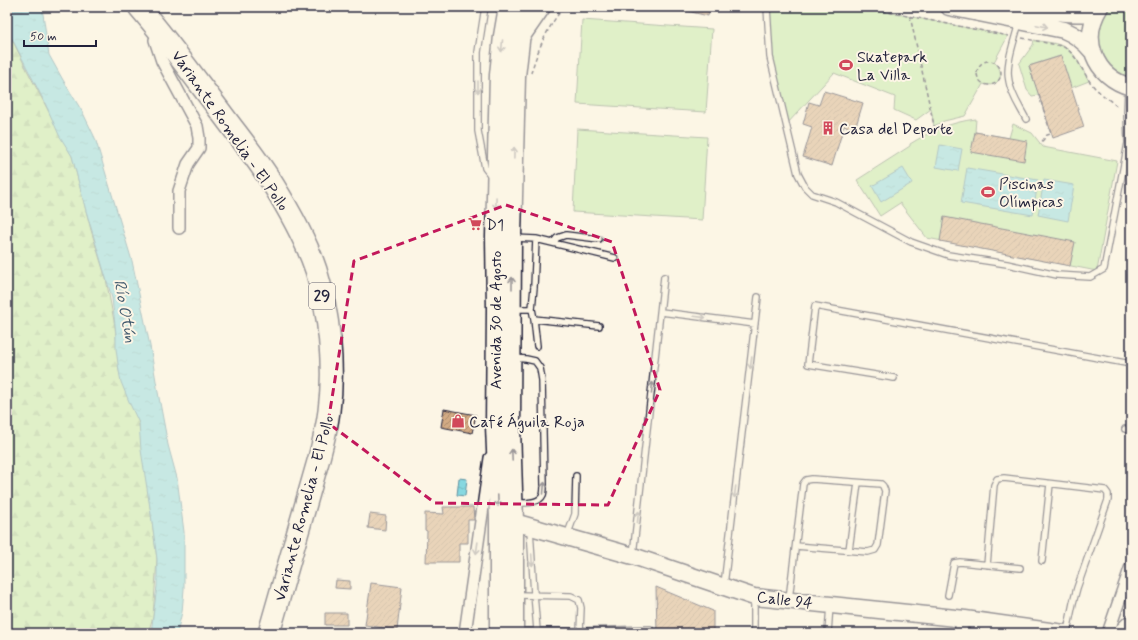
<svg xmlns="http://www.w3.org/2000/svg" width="1138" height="640" viewBox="0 0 1138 640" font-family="Mynerve,sans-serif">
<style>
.grass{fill:#bee8a5;stroke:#708570}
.forest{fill:url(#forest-firs);stroke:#708570}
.water{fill:url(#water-ripples);stroke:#5f8f9e}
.building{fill:url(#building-hatch);stroke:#22223b}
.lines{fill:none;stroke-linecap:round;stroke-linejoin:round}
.lane-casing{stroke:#22223b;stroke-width:8}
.street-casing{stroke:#22223b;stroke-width:14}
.secondary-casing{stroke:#22223b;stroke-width:19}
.primary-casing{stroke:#22223b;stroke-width:21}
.highway-casing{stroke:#22223b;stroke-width:24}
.path{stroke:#22223b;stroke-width:1.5;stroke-dasharray:4 3;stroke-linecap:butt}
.lane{stroke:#fcf5e5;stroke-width:5.5}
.street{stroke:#fcf5e5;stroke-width:11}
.secondary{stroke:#fcf5e5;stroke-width:16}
.primary{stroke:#fcf5e5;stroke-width:18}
.highway{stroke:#fcf5e5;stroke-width:21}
.oneway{stroke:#9a9698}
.marked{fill:none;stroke:#c2185b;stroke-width:3;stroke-dasharray:8 5;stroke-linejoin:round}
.labels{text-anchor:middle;stroke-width:4;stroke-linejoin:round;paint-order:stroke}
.shield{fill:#fcf5e5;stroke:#63616e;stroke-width:1}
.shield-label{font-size:15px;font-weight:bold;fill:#22223b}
.poi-label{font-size:16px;fill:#22223b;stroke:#fcf5e5;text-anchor:start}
.street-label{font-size:16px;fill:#22223b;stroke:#fcf5e5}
.water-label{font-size:17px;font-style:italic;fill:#40596d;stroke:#fcf5e5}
</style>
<defs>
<pattern id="forest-firs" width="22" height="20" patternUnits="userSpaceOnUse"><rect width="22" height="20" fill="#bee8a5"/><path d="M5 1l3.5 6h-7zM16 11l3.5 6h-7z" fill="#a3c78f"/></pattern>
<pattern id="water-ripples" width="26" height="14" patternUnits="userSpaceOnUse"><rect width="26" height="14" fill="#87d8e0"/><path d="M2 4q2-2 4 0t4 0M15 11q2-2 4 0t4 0" fill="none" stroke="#74b9c1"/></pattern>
<pattern id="building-hatch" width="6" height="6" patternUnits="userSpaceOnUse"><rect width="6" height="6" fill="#d3ab84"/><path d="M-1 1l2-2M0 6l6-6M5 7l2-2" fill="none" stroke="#ab8b6d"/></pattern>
</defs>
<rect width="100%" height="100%" fill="#fcf5e5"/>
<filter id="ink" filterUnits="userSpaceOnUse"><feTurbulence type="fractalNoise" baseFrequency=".025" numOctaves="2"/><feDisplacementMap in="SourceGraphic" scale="8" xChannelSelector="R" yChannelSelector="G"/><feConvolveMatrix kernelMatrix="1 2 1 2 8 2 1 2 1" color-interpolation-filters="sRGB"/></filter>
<g filter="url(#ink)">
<path class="grass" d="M767,7h95l146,29 -14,26c13,11 5,27 -11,22l-18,32 -21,5 -10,5 -3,-17 -15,11 -22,-10 1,-13 -61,-24 -48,52 -16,-68z
M1100,7h31v80l-37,-31z
M582,20l130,9 -6,83 -129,-8z
M1034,40c9,2 20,2 28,6 14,5 20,24 27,35l-18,7 -11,-32 -31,10 10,29 -7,1 -5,-6 -8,-26 14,-19z
M976,119l-1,13 34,6 4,-14 19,9 11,14 74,14 -20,110 -170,-33 -27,-35 -20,13 -23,-36 53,-34v-2c21,-13 41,-22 66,-25z
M577,129l130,8 -5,83 -129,-8z"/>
<path class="forest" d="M7,29l20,41 45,86 19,74 15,49 9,47 4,45 20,52 18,136 -4,58 -5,16h-141z"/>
<path class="water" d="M7,7h34l2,7 6,41 14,25 20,33 12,25 37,123 18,85 7,41 11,58 9,33 7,54v57l-2,23 -5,21h-26l6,-47v-27l-6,-45 -10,-64 -2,-27 -9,-19 -9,-22 -2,-11 -3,-22v-15l-4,-36 -26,-87 -14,-55 -13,-21 -14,-32 -38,-74z
M940,145l22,4 -4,22 -22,-4z
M903,168l9,15 -31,19 -9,-16z
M967,168l71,12 -5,35 -72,-12z
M1044,180l30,5 -6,36 -30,-6z
M459,478l8,1 -2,17 -8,-1z"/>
<path class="building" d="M683,7h27l-2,9 -25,-6z
M1061,56l23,71 -31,11 -24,-72z
M824,91l39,12 -8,26 -11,-3 -12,40 -29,-9 9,-30 -9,-3 6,-22 10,3z
M975,132l52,9 -3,20 -53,-9z
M944,217l131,25 -5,24 -130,-25z
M444,409l32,6 -4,18 -31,-6z
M443,507h30l1,13h-6v23h-9v19h-33l1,-31 -2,-1v-17l19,1z
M370,514l16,2 -1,14 -17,-2z
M336,580l14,1v8l-15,-1z
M371,583l31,4 -5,43 -32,-5z
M656,587l57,24v22h-56z
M325,613h22v12h-22z"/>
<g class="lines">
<g class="lane-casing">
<path id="lane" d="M485,7l-7,45v79l7,37 7,9
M767,7l3,50 28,117 7,13 7,7 24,8 75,40 37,13 59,9 50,11 33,2 14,-8 24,-126 -1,-29 1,-26
M1019,22c-4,18 -14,41 -10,59 2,14 11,26 17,38
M514,238l22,1 79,19
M536,239l-2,48 -2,22 2,10 3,27
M553,243l4,-5 9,-3 33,4
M514,309h18
M661,312l94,12
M534,319l65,7
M513,358l13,1 9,2 5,7 2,12 2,105c0,3 0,7 -1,10 -4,9 -19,8 -27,8
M894,378l-86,-14 7,-58 316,58
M1125,429l6,2
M530,529l4,65 3,36
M567,536l8,-22 1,-38
M849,550l9,-67
M633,555l31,-278
M1042,561l8,-77
M987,565l7,-80 3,-6 7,-1 101,12 3,4v6l-31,88 -4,15 -6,29
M724,585l34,-288
M517,595l54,1 8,4 2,8 -1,23
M948,595l6,-32 6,-1 60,6
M789,599l14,-115 3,-4 6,-1 69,5 2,2 2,5 -7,54 -3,5 -7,2 -72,-6
M516,631h64l70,-2
M754,633v-34
M828,633l2,-28"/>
</g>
<g class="street-casing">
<path id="street" d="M155,40l7,21 35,65 2,12v10l-11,16 -9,27v37
M465,633l25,-175
M959,633l6,-14
M1108,633l23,-67"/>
</g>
<g class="secondary-casing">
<path id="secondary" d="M949,7l115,23c12,5 20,11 28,21
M1020,7c26,4 51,9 77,5
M1100,7c-20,32 -6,70 31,80
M514,522l119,34 121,41 211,22 99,14
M1121,633l10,-10"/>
</g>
<g class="primary-casing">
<path id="primary" d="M523,33l18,-26
M499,633v-114l-4,-93 1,-117 -1,-72 4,-162 4,-39 5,-29
M514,633v-111l-3,-94 1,-191 4,-161 8,-69"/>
</g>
<g class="highway-casing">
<path id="highway" d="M139,7c30,35 56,71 84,108 17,23 36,46 51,71 16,26 32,54 42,84 13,42 19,97 13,141 -2,16 -6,32 -10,47l-50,175"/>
</g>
<path class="path" d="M862,7l147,29
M910,16l25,114
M1022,38l40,8c17,9 20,28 33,42 7,7 16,13 24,20
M977 73a12 12 0 1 1 24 0a12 12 0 1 1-24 0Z
M531,73c7,-24 17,-47 33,-66
M1039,95l12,39 -4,1 -7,9"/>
<use href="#lane" class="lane"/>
<use href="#street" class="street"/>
<use href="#secondary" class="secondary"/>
<use href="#primary" class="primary"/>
<use href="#highway" class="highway"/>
</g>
<defs><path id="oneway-shaft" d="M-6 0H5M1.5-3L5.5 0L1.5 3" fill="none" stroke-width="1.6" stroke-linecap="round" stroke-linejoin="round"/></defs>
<g class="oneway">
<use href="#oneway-shaft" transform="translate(1042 26) rotate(12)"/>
<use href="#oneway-shaft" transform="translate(502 46) rotate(95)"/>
<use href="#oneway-shaft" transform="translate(478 87) rotate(90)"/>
<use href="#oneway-shaft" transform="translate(514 153) rotate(-89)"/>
<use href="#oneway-shaft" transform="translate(496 203) rotate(91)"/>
<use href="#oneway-shaft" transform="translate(512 283) rotate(-90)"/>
<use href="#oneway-shaft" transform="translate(700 317) rotate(7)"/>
<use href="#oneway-shaft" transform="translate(751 363) rotate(97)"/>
<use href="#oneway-shaft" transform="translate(652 388) rotate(-84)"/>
<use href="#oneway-shaft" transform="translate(512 455) rotate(-92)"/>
<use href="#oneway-shaft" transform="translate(544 488) rotate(-85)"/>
<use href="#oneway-shaft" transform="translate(735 492) rotate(97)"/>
<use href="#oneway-shaft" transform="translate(498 501) rotate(88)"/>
<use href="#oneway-shaft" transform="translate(638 517) rotate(-84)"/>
<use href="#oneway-shaft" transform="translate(477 548) rotate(98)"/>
<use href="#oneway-shaft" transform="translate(532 560) rotate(87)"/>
</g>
</g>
<path d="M0 0H1138V640H0ZM506,205l106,37 48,148 -52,115 -173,-2 -107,-80 26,-162z" fill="#fcf5e5" fill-opacity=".55" fill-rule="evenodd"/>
<path class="marked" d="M506,205l106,37 48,148 -52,115 -173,-2 -107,-80 26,-162z"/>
<defs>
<g id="stadium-bare" transform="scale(1.08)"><path d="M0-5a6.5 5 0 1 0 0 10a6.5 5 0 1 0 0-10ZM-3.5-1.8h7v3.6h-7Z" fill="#d1495b" stroke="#fcf5e5" stroke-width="2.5" paint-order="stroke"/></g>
<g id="building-bare" transform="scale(1.08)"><path d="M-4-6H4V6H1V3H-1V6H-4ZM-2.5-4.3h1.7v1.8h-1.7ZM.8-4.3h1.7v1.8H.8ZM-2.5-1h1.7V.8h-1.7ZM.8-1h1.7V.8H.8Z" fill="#d1495b" stroke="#fcf5e5" stroke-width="2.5" paint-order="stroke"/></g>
<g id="supermarket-bare" transform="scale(1.08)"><path d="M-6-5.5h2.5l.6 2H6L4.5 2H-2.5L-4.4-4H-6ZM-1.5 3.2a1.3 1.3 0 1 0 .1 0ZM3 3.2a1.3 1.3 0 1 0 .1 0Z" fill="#d1495b" stroke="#fcf5e5" stroke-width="2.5" paint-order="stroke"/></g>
<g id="shop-bare" transform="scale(1.08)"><path d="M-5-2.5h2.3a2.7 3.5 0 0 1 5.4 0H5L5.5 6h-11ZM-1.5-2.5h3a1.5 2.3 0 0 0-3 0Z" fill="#d1495b" stroke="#fcf5e5" stroke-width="2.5" paint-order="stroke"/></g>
</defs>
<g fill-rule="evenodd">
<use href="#stadium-bare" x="846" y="65"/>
<use href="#building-bare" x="828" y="128"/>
<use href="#stadium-bare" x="988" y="192"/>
<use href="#supermarket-bare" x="475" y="224"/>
<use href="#shop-bare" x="458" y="421"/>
</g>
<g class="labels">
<rect class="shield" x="309" y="283" width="26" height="26" rx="3"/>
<g class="shield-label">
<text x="322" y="301">29</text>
</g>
<g class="poi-label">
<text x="857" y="62">Skatepark<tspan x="857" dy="18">La Villa</tspan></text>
<text x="839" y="134">Casa del Deporte</text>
<text x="999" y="189">Piscinas<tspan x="999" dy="18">Olímpicas</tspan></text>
<text x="486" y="230">D1</text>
<text x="469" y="427">Café Águila Roja</text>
</g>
<g class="street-label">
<text transform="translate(231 130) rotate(55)" y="6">Variante Romelia - El Pollo</text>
<text transform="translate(495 320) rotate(-90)" y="6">Avenida 30 de Agosto</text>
<text transform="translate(303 508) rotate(-75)" y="6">Variante Romelia - El Pollo</text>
<text transform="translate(785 599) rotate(7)" y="6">Calle 94</text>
</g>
<g class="water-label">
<text transform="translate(126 311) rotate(79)" y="6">Río Otún</text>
</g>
</g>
<rect width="1138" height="640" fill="none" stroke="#fcf5e5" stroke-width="24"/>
<rect x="12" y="12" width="1114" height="616" fill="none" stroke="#22223b" stroke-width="1.5" filter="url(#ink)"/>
<path d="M24 40v6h72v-6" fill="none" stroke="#22223b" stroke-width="2"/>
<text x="30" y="40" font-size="12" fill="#22223b" stroke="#fcf5e5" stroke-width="3" paint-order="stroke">50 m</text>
</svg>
